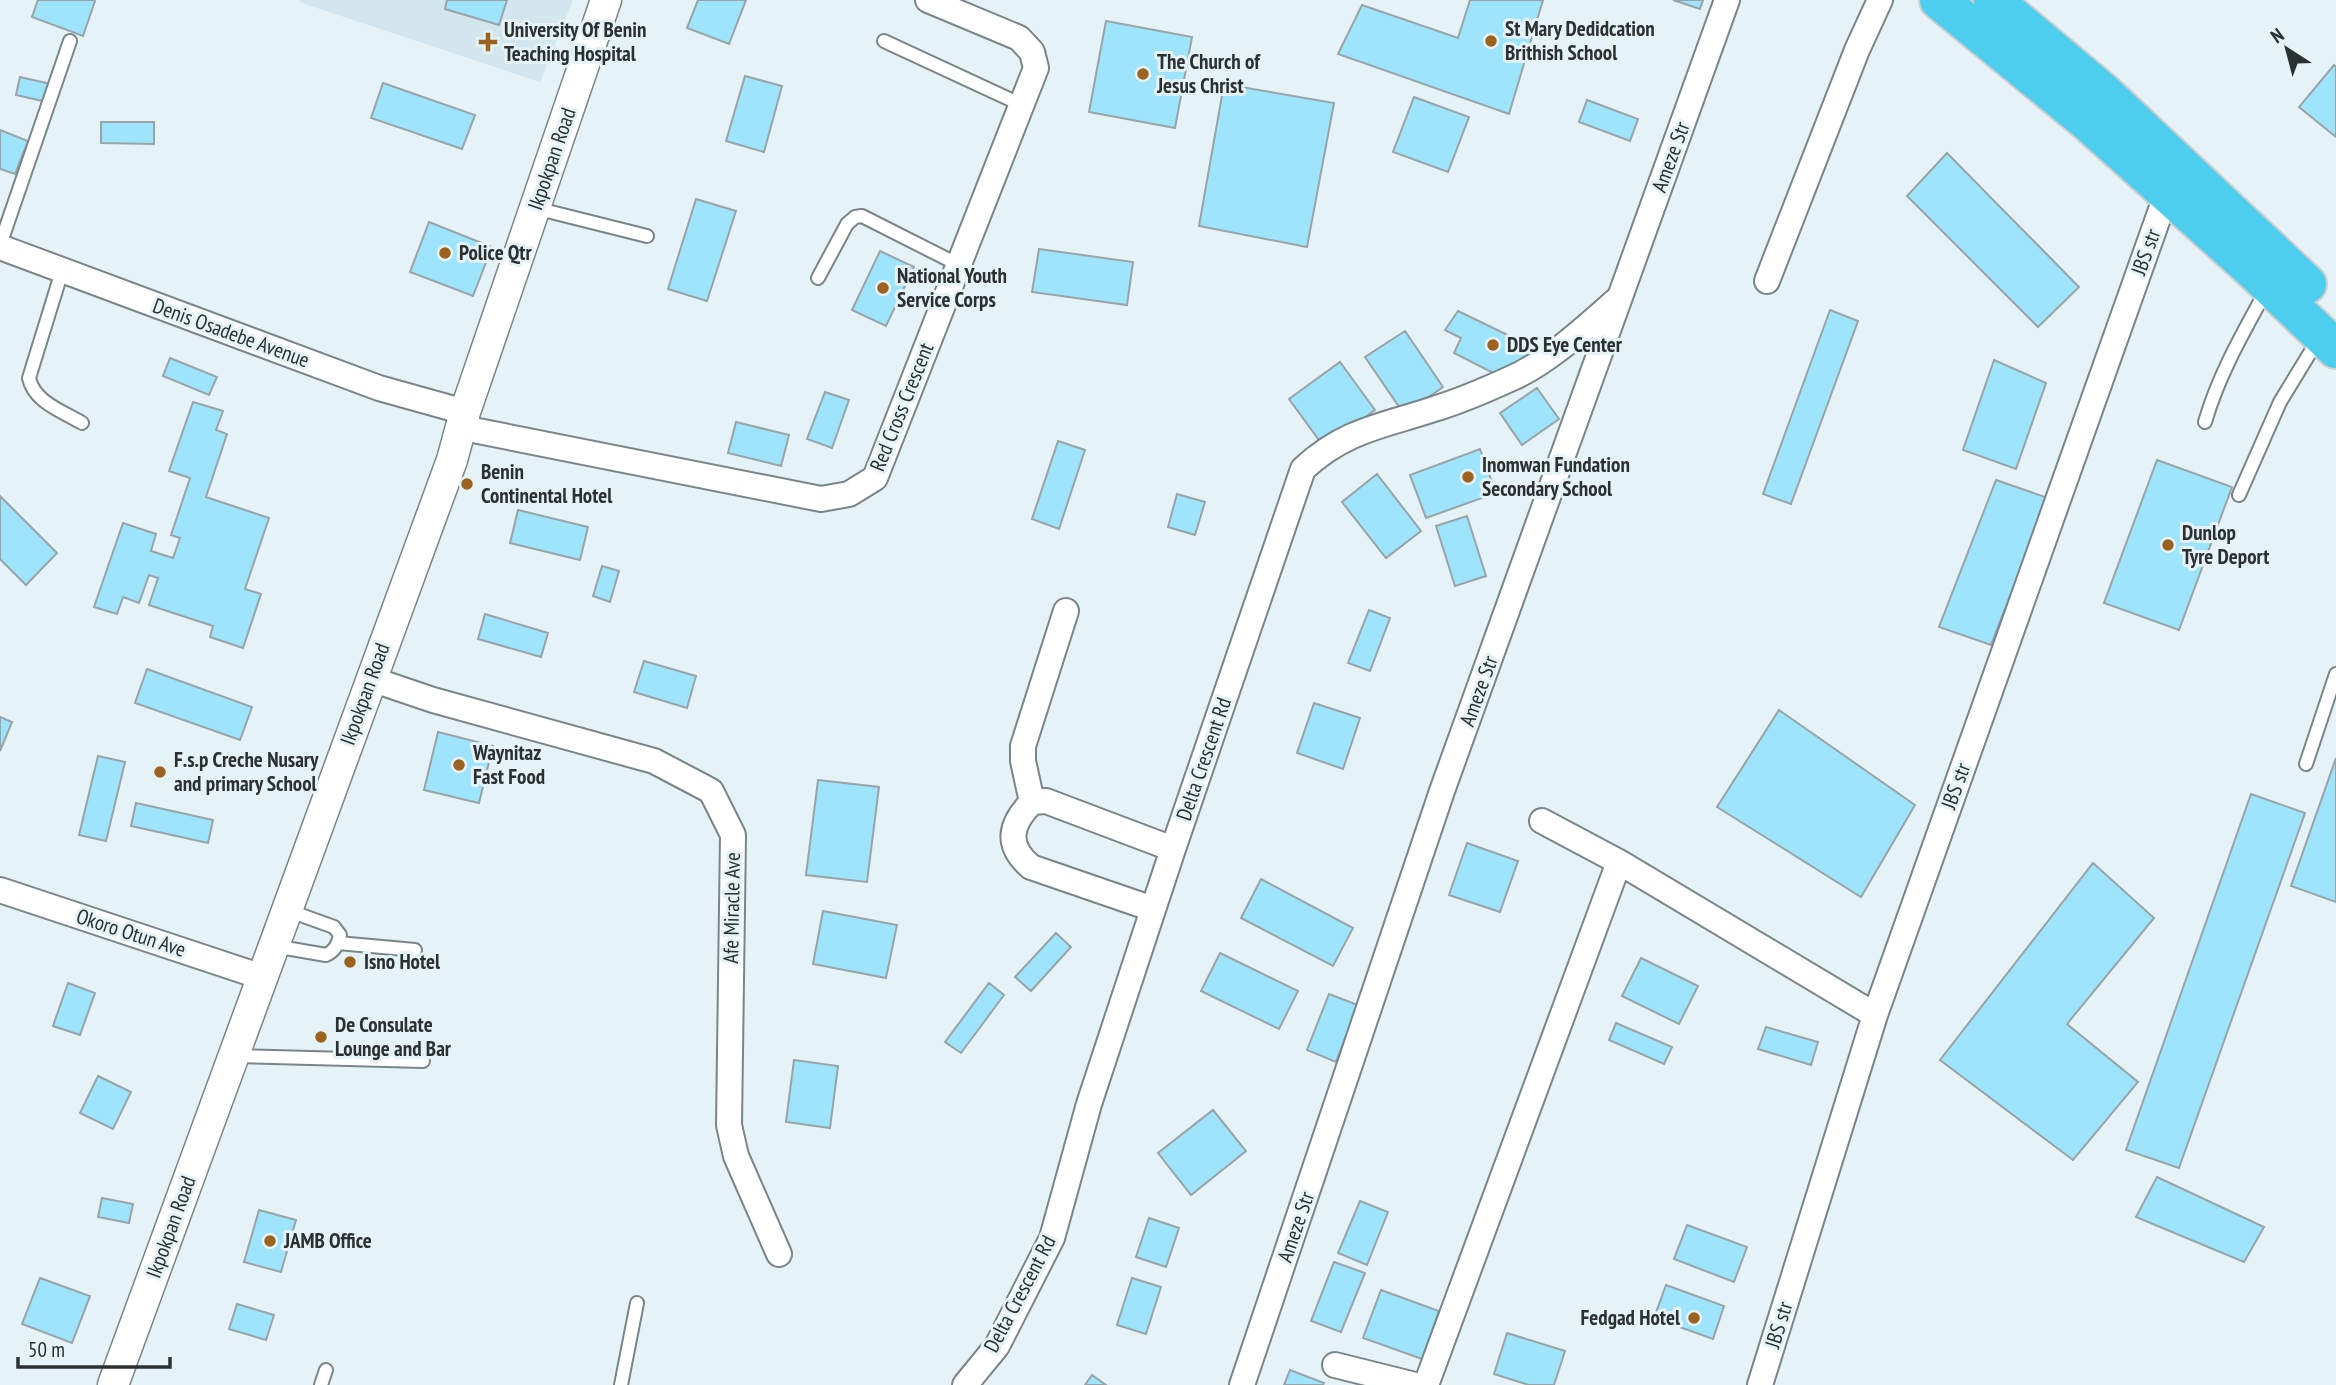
<svg xmlns="http://www.w3.org/2000/svg" width="2336" height="1385" viewBox="0 0 2336 1385" font-family="'PT Sans Narrow',sans-serif">
<style>
.built{fill:#d2e6ee}
.building{fill:#9ee4fc;stroke:#98a4a8;stroke-width:2}
.lines{fill:none;stroke-linecap:round;stroke-linejoin:round}
.service-casing{stroke:#7a8589;stroke-width:16}
.minor-casing{stroke:#7a8589;stroke-width:28}
.tertiary-casing{stroke:#7a8589;stroke-width:33}
.trunk-casing{stroke:#cccdce;stroke-width:42}
.service{stroke:#fff;stroke-width:12}
.minor{stroke:#fff;stroke-width:24}
.tertiary{stroke:#fff;stroke-width:30}
.trunk{stroke:#4eceee;stroke-width:38}
.poi-dot{fill:#9b631f;stroke:#e5f2f6;stroke-width:2.5}
.labels{text-anchor:middle;stroke-width:6;stroke-linejoin:round;paint-order:stroke}
.poi-label{font-size:21px;font-weight:bold;fill:#2b3031;stroke:#e5f2f6;text-anchor:start}
.street-label{font-size:21px;fill:#2b3031;stroke:#e5f2f6}
</style>
<rect width="100%" height="100%" fill="#e5f2f6"/>
<path class="built" d="M300,0h273l-33,82 -241,-80z"/>
<path class="building" d="M38,0h56l1,1 -12,35 -51,-19z
M447,0h60l-8,25 -54,-16z
M698,0h48l-17,44 -42,-16z
M1470,0h73l-34,114 -171,-60 24,-49 96,33z
M1673,0h30l-3,9z
M1106,21l86,16 -17,91 -86,-16z
M2334,65l2,2v70l-37,-30z
M745,76l37,10 -18,66 -38,-11z
M20,77l31,7 -4,18 -31,-7z
M383,83l92,32 -13,34 -91,-31z
M1224,84l110,19 -27,144 -108,-21z
M1414,97l55,20 -21,55 -55,-20z
M1587,100l51,19 -8,22 -51,-19z
M101,122h53v22l-53,-1z
M0,130l28,11 -13,33 -15,-5z
M1947,153l132,134 -41,40 -131,-131z
M696,199l40,12 -29,90 -39,-12z
M429,222l63,25 -19,49 -63,-24z
M1039,249l94,13 -6,43 -95,-13z
M880,251l34,16 -28,59 -34,-16z
M1830,310l28,11 -67,183 -28,-10z
M1458,311l87,42 -46,23 -45,-23 7,-15 -16,-8z
M1405,331l38,56 -39,27 -39,-57z
M170,358l47,19 -8,18 -46,-19z
M1994,360l52,23 -30,86 -53,-19z
M1340,362l35,48 -51,37 -35,-48z
M1537,388l22,31 -37,26 -22,-32z
M825,392l24,8 -17,48 -25,-9z
M193,402l30,9 -7,19 11,4 -21,63 63,21 -24,71 16,5 -18,54 -33,-11 3,-11 -64,-21 9,-27 -9,-3 -10,28 -16,-6 -6,17 -23,-7 29,-84 33,11 -5,17 22,7 7,-20 -9,-3 19,-57 -21,-7z
M736,422l53,13 -8,31 -53,-13z
M1058,441l27,9 -26,79 -27,-10z
M1480,449l16,44 -70,25 -16,-43z
M2157,460l75,27 -53,143 -75,-27z
M1377,474l44,57 -35,27 -44,-56z
M1996,480l52,18 -57,147 -52,-18z
M1177,494l28,8 -10,33 -27,-8z
M0,496l57,57 -31,32 -26,-26z
M518,510l70,17 -8,33 -70,-17z
M1467,516l19,60 -31,10 -19,-60z
M602,566l17,5 -9,31 -17,-6z
M1369,610l21,8 -20,53 -22,-8z
M485,614l63,19 -7,24 -63,-18z
M644,661l52,15 -9,32 -53,-16z
M147,669l105,38 -12,33 -105,-37z
M1314,703l46,15 -17,51 -46,-16z
M1779,710l136,95 -54,92 -144,-90z
M0,717l12,5 -12,29z
M438,732l55,14 -14,57 -55,-13z
M98,756l27,6 -19,79 -27,-6z
M2336,758v144l-45,-16z
M818,780l61,7 -12,95 -61,-7z
M2251,794l54,19 -126,355 -53,-18z
M136,803l77,17 -5,23 -77,-17z
M1467,843l51,18 -18,51 -51,-17z
M2093,863l61,55 -87,106 71,58 -65,78 -133,-100z
M1261,879l92,49 -20,38 -92,-48z
M823,911l74,14 -11,53 -73,-14z
M1056,933l15,14 -40,44 -16,-14z
M1220,953l78,38 -19,38 -78,-38z
M1641,958l57,28 -19,38 -57,-28z
M68,983l27,10 -15,42 -27,-9z
M989,983l15,12 -43,58 -16,-11z
M1329,994l29,11 -22,57 -29,-12z
M1616,1023l56,24 -8,17 -55,-24z
M1766,1027l52,15 -7,23 -53,-16z
M794,1060l44,6 -8,62 -44,-6z
M98,1076l33,16 -18,37 -33,-16z
M1213,1110l33,41 -55,44 -33,-42z
M2157,1177l107,50 -20,35 -108,-45z
M102,1198l31,6 -4,19 -31,-6z
M1360,1201l28,11 -21,53 -29,-12z
M259,1210l37,10 -15,52 -37,-10z
M1149,1218l30,10 -13,39 -30,-10z
M1687,1225l60,22 -13,35 -60,-23z
M1334,1262l31,11 -24,59 -30,-11z
M40,1278l50,18 -18,47 -50,-19z
M1132,1278l29,9 -15,47 -29,-9z
M1666,1285l58,21 -11,33 -59,-21z
M1381,1290l58,21 -17,48 -59,-21z
M237,1304l37,11 -8,25 -37,-11z
M1507,1333l58,18 -11,34h-25l-35,-11z
M1290,1370l34,13 -1,2h-39z
M1092,1375l14,10h-21z"/>
<g class="lines">
<g class="service-casing">
<path id="service" d="M884,41l138,64
M535,208l112,28
M0,245l70,-204
M62,271l-33,107c5,24 33,33 53,45
M818,278l29,-54 8,-7 7,-1 97,49
M2205,422c14,-48 38,-89 62,-133
M2239,495l41,-93 39,-64
M2306,764l30,-90
M338,943l77,7
M274,946l52,9c9,-4 12,-11 14,-20l-6,-8 -47,-17
M233,1056l190,5
M321,1385l5,-15
M621,1385l16,-82"/>
</g>
<g class="minor-casing">
<path id="minor" d="M0,247l379,141 86,24
M1767,281l90,-231 23,-50
M463,428l358,71 28,-5 26,-16 161,-410 -4,-16 -13,-14 -91,-38
M1066,611l-43,135v15l9,41c-22,22 -27,43 -1,65l122,42
M371,679l62,21 221,61 57,30 22,44 -4,290 7,31 43,98
M1032,802l14,-1 127,48
M1542,821l77,41 256,153
M0,890l262,87
M1335,1365l80,20
M965,1385l32,-39 55,-108 37,-134 84,-255 130,-380c43,-40 81,-43 134,-61 26,-8 51,-19 75,-30 37,-16 77,-54 107,-80
M1242,1385l200,-594 285,-791
M1426,1385l193,-523
M1760,1385l115,-370 292,-822"/>
</g>
<g class="tertiary-casing">
<path id="tertiary" d="M113,1385l339,-925 13,-48 141,-412"/>
</g>
<g class="trunk-casing">
<path id="trunk" d="M1939,0l150,123 164,147 83,79
M1993,0l110,92 204,192"/>
</g>
<use href="#service" class="service"/>
<use href="#minor" class="minor"/>
<use href="#tertiary" class="tertiary"/>
<use href="#trunk" class="trunk"/>
</g>
<g class="poi-dot">
<circle cx="1491" cy="41" r="7"/>
<path d="M484.5 31.5h7v7h7v7h-7v7h-7v-7h-7v-7h7z"/>
<circle cx="1143" cy="74" r="7"/>
<circle cx="445" cy="253" r="7"/>
<circle cx="883" cy="288" r="7"/>
<circle cx="1493" cy="345" r="7"/>
<circle cx="1468" cy="477" r="7"/>
<circle cx="467" cy="484" r="7"/>
<circle cx="2168" cy="545" r="7"/>
<circle cx="459" cy="765" r="7"/>
<circle cx="160" cy="772" r="7"/>
<circle cx="350" cy="962" r="7"/>
<circle cx="321" cy="1037" r="7"/>
<circle cx="270" cy="1241" r="7"/>
<circle cx="1694" cy="1318" r="7"/>
</g>
<g class="labels">
<g class="poi-label">
<text x="1505" y="36">St Mary Dedidcation<tspan x="1505" dy="24">Brithish School</tspan></text>
<text x="504" y="37">University Of Benin<tspan x="504" dy="24">Teaching Hospital</tspan></text>
<text x="1157" y="69">The Church of<tspan x="1157" dy="24">Jesus Christ</tspan></text>
<text x="459" y="260">Police Qtr</text>
<text x="897" y="283">National Youth<tspan x="897" dy="24">Service Corps</tspan></text>
<text x="1507" y="352">DDS Eye Center</text>
<text x="1482" y="472">Inomwan Fundation<tspan x="1482" dy="24">Secondary School</tspan></text>
<text x="481" y="479">Benin<tspan x="481" dy="24">Continental Hotel</tspan></text>
<text x="2182" y="540">Dunlop<tspan x="2182" dy="24">Tyre Deport</tspan></text>
<text x="473" y="760">Waynitaz<tspan x="473" dy="24">Fast Food</tspan></text>
<text x="174" y="767">F.s.p Creche Nusary<tspan x="174" dy="24">and primary School</tspan></text>
<text x="364" y="969">Isno Hotel</text>
<text x="335" y="1032">De Consulate<tspan x="335" dy="24">Lounge and Bar</tspan></text>
<text x="284" y="1248">JAMB Office</text>
<text x="1680" y="1325" text-anchor="end">Fedgad Hotel</text>
</g>
<g class="street-label">
<text transform="translate(1671 157) rotate(-70)" y="7">Ameze Str</text>
<text transform="translate(552 159) rotate(-71)" y="7">Ikpokpan Road</text>
<text transform="translate(2146 252) rotate(-70)" y="7">JBS str</text>
<text transform="translate(231 333) rotate(20)" y="7">Denis Osadebe Avenue</text>
<text transform="translate(902 407) rotate(-68)" y="7">Red Cross Crescent</text>
<text transform="translate(1479 691) rotate(-70)" y="7">Ameze Str</text>
<text transform="translate(365 694) rotate(-70)" y="7">Ikpokpan Road</text>
<text transform="translate(1204 759) rotate(-71)" y="7">Delta Crescent Rd</text>
<text transform="translate(1956 786) rotate(-70)" y="7">JBS str</text>
<text transform="translate(732 908) rotate(-89)" y="7">Afe Miracle Ave</text>
<text transform="translate(131 933) rotate(18)" y="7">Okoro Otun Ave</text>
<text transform="translate(171 1227) rotate(-70)" y="7">Ikpokpan Road</text>
<text transform="translate(1296 1227) rotate(-71)" y="7">Ameze Str</text>
<text transform="translate(1020 1294) rotate(-62)" y="7">Delta Crescent Rd</text>
<text transform="translate(1779 1325) rotate(-73)" y="7">JBS str</text>
</g>
</g>
<g transform="translate(2287 49) rotate(324)" stroke="#e5f2f6" stroke-width="5" paint-order="stroke">
<path d="M0-5L12 26L0 18L-12 26Z" fill="#2b3031"/>
<text y="-10" font-size="19" font-weight="bold" text-anchor="middle" fill="#2b3031">N</text>
</g>
<path d="M18 1357v10h152v-10" fill="none" stroke="#2b3031" stroke-width="3.5"/>
<text x="28" y="1357" font-size="21" fill="#2b3031" stroke="#e5f2f6" stroke-width="5" paint-order="stroke">50 m</text>
</svg>
